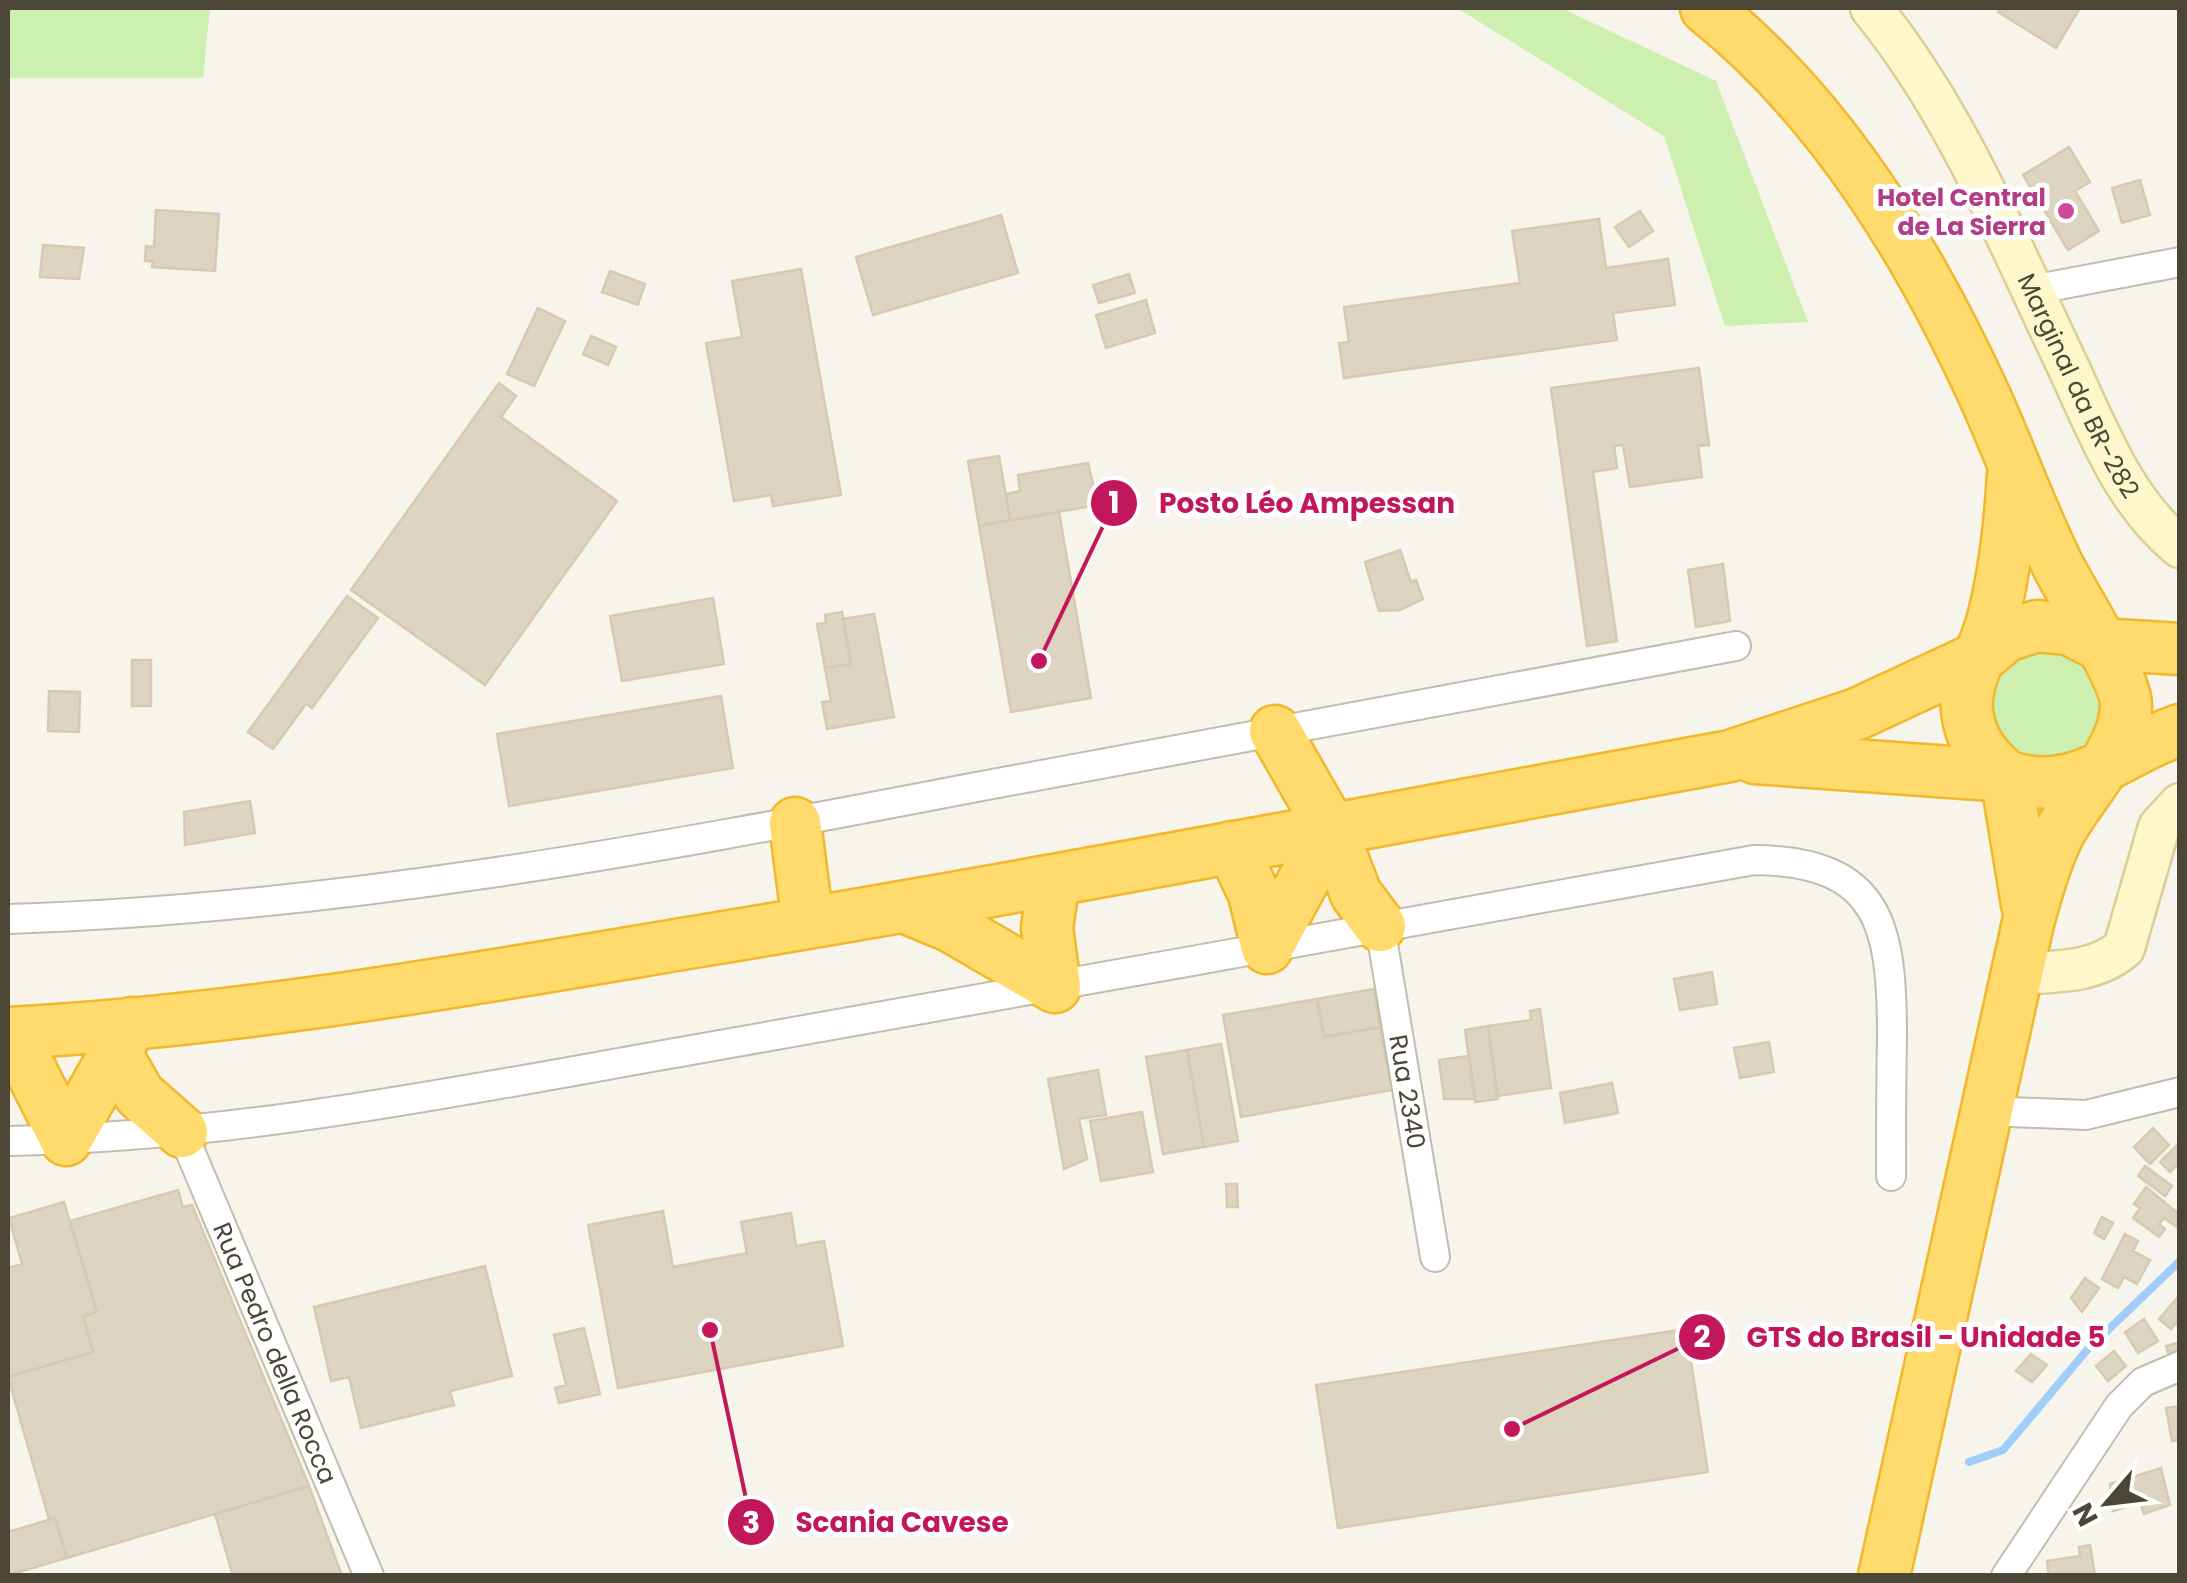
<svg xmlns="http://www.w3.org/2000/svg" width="2187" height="1583" viewBox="0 0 2187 1583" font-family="Poppins,sans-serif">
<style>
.green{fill:#cdefaf}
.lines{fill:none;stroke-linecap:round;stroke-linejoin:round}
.stream{stroke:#a1cef9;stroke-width:8}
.building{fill:#ddd4c1;stroke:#d6cab1;stroke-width:2.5}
.street-casing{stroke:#c4bdac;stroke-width:32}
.secondary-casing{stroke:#dccf95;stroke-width:45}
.highway-casing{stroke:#f0b82b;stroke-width:55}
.street{stroke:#fff;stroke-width:28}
.secondary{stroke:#fff7cc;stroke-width:40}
.highway{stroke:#ffda6d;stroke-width:50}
.hotel-dot{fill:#d1479c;stroke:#fff;stroke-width:4}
.labels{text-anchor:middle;stroke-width:10;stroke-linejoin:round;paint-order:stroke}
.hotel-label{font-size:25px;font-weight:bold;fill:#b23c85;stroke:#fff;text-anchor:end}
.street-label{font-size:25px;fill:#4c4637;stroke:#fff}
.leader{fill:none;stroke:#c2185b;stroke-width:4}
.callout-dot{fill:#c2185b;stroke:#fff;stroke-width:4}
.mark-label{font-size:30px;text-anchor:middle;font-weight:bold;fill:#fff}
.callout-label{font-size:28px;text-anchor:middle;font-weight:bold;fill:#c2185b;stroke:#fff;stroke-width:10;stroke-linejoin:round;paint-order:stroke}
</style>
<rect width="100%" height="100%" fill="#f7f4eb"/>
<path class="green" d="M8,8h202l-7,70h-195z
M1457,8h104l155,73 92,241 -83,4 -61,-190z
M2021,647l57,7 28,51 -16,41 -38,21 -54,-20 -15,-57z"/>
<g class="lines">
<path class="stream" d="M1969,1462l34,-12 84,-100 93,-89"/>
</g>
<path class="building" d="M2001,8h79l-24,40 -58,-36z
M2069,147l21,35 -15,9 24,40 -31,19 -45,-75z
M2140,180l10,35 -28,8 -10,-35z
M156,210l63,4 -4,57 -63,-4 1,-6h-8l1,-15 8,1z
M1640,211l13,20 -24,16 -14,-20z
M1001,215l17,58 -145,42 -17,-58z
M1599,219l7,49 62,-9 7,46 -62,8 4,27 -273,38 -5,-35 10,-1 -5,-35 176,-24 -8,-52z
M43,245l41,3 -5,31 -39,-2z
M801,269l40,226 -68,11 -2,-11 -37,6 -28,-158 36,-6 -10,-56z
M610,271l35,13 -7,21 -36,-13z
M1129,274l6,19 -36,10 -6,-18z
M1146,300l9,33 -49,15 -10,-33z
M538,308l27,13 -31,65 -27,-12z
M591,336l25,11 -8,18 -25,-11z
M1699,368l10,77 -11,1 4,31 -72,10 -7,-42 -9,1 3,22 -24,4 24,169 -30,5 -36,-258z
M499,383l17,13 -15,21 116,84 -132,184 -134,-95z
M999,456l11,64 -31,6 -11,-65z
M1088,463l10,42 -88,15 -4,-26 14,-3 -2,-16z
M1059,512l32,186 -80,14 -32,-186z
M1400,550l11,32 5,-2 7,19 -23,11 -21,1 -14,-49z
M1723,564l7,57 -34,6 -8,-57z
M347,596l31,22 -66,90 -6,-4 -33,45 -25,-17z
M713,598l11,66 -102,17 -12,-65z
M842,612l9,52 -26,4 -8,-44 9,-1 -1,-8z
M874,614l20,103 -67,12 -5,-27 9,-1 -6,-33 26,-4 -8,-45z
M132,660h19v46h-19z
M49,691l31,1 -1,40 -31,-1z
M721,696l12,72 -224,38 -12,-72z
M250,801l5,32 -70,12 -1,-33z
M1712,972l5,32 -37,6 -6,-31z
M1374,989l6,38 -56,10 -7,-38z
M1317,999l7,38 56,-10 12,63 -151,27 -18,-102z
M1540,1009l11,79 -54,8 -9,-70 43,-6 -1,-9z
M1488,1026l10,73 -23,3 -10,-72z
M1769,1042l5,30 -34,6 -6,-30z
M1221,1044l17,97 -34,6 -17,-97z
M1187,1050l17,97 -41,7 -17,-97z
M1469,1056l6,43h-31l-5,-39z
M1098,1070l8,45 -27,4 8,40 -23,10 -16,-90z
M1612,1083l6,30 -53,10 -5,-30z
M1142,1112l11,60 -52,9 -11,-60z
M2153,1128l16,17 -19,19 -16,-17z
M2180,1142v20l-10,10 -10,-10z
M2145,1166l27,20 -7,10 -27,-20z
M1226,1184h11l1,23h-11z
M2146,1187l34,28 -3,12 -13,-9 -5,6 6,5 -6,8 -26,-19 7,-10 -6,-4z
M178,1190l5,17 9,-2 117,281 -242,72 -12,-40 -6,1 -41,-142 85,-25 -10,-36 14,-4 -27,-91z
M64,1202l33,110 -14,4 10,36 -85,25v-109l14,-4 -13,-46z
M663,1211l10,56 74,-14 -6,-31 50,-9 5,33 28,-5 19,105 -225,42 -30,-163z
M2102,1217l11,6 -9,16 -10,-6z
M2125,1234l13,7 -5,10 17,9 -13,24 -13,-7 -6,11 -16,-9z
M485,1266l27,110 -62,15 4,14 -93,23 -12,-51 -18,4 -17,-74z
M2085,1278l14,10 -17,24 -11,-14z
M2178,1297l2,22 -9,10 -12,-10z
M2144,1319l14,22 -20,12 -13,-21z
M584,1328l16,66 -41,9 -4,-15 11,-3 -12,-50z
M1686,1329l22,143 -370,56 -22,-143z
M2180,1342v12l-11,2 -3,-10z
M2114,1351l12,15 -18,15 -12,-15z
M2031,1354l16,11 -15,17 -16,-11z
M2180,1406l-1,34 -7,1 -6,-33z
M2161,1468l9,37 -26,9 -4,-12 -27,9 -3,-27z
M309,1486l33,90h-109l-18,-62z
M55,1518l12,40 -59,17v-43z
M2090,1545l5,31h-46l-2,-15 33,-5 -1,-9z"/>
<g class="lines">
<g class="street-casing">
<g id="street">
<path d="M2032,290l148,-28"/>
<path d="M8,919c323,-10 641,-69 958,-130 257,-48 514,-96 770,-143"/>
<path id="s1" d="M1380,926l55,331"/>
<path d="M1987,1111l99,4 94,-23"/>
<path id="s2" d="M182,1132l187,444"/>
<path d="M8,1141c234,-4 465,-53 695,-93 351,-61 700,-126 1051,-188 128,1 138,68 138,178 -1,46 -1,92 -1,138"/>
<path d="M2006,1576l113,-170 24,-24 37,-16"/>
</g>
</g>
<g class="secondary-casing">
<g id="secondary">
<path id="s3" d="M1871,8c83,101 135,228 191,346 33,68 58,144 118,193"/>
<path d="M2017,974c38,-3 77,0 107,-26l35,-121 21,-23"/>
</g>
</g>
<g class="highway-casing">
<path id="highway" d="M1706,8c125,100 213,245 279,389 25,55 45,112 72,167 15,30 69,114 69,141 0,47 -49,91 -69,132 -13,28 -21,57 -29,86l-144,653
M1275,731l56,98 25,65 24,32
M1755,758l251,18c71,24 108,-24 174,-46
M2006,776c-21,-18 -36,-36 -39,-65 -3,-30 17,-60 25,-89 13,-48 18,-97 21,-147
M2006,776l21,128
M795,823l13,100
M1232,847l22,47 13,54
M1054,880l-7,48 8,59
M904,907l46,19 105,61
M1267,948l64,-119
M8,1033c230,-12 459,-53 686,-91 346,-57 691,-123 1036,-186l127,-42 125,-58 24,-20 31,-10 32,3 29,15 82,5
M12,1033l54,107
M114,1050l25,44 43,38
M66,1140l66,-117"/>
</g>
<use href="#street" class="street"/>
<use href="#secondary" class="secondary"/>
<use href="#highway" class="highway"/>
</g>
<circle class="hotel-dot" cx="2066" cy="211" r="10"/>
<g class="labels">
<g class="hotel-label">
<text x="2046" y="206">Hotel Central<tspan x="2046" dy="29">de La Sierra</tspan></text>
</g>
<g class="street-label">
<text dy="9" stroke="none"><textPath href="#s3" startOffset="432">Marginal da BR-282</textPath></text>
<text dy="9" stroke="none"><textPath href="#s1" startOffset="168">Rua 2340</textPath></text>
<text dy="9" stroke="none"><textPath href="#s2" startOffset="240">Rua Pedro della Rocca</textPath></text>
</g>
</g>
<path class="leader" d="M1039 661L1114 503M1512 1429L1702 1337M710 1330L751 1522"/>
<g class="callout-dot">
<circle cx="1039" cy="661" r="10"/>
<circle cx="1512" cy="1429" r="10"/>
<circle cx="710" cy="1330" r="10"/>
<circle cx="1114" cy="503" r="25"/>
<circle cx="1702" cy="1337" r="25"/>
<circle cx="751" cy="1522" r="25"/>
</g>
<g class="mark-label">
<text x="1114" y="513">1</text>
<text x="1702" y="1347">2</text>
<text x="751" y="1533">3</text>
</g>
<g class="callout-label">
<text x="1307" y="513">Posto Léo Ampessan</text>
<text x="1926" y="1347">GTS do Brasil - Unidade 5</text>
<text x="902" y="1532">Scania Cavese</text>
</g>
<rect width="2187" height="1583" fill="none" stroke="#4c4637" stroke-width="20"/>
<g transform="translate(2107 1503) rotate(242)" stroke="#ffffff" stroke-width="8" paint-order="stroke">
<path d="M0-8L18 38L0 25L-18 38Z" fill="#4c4637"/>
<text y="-15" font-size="28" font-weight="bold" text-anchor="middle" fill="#4c4637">N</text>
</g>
</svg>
